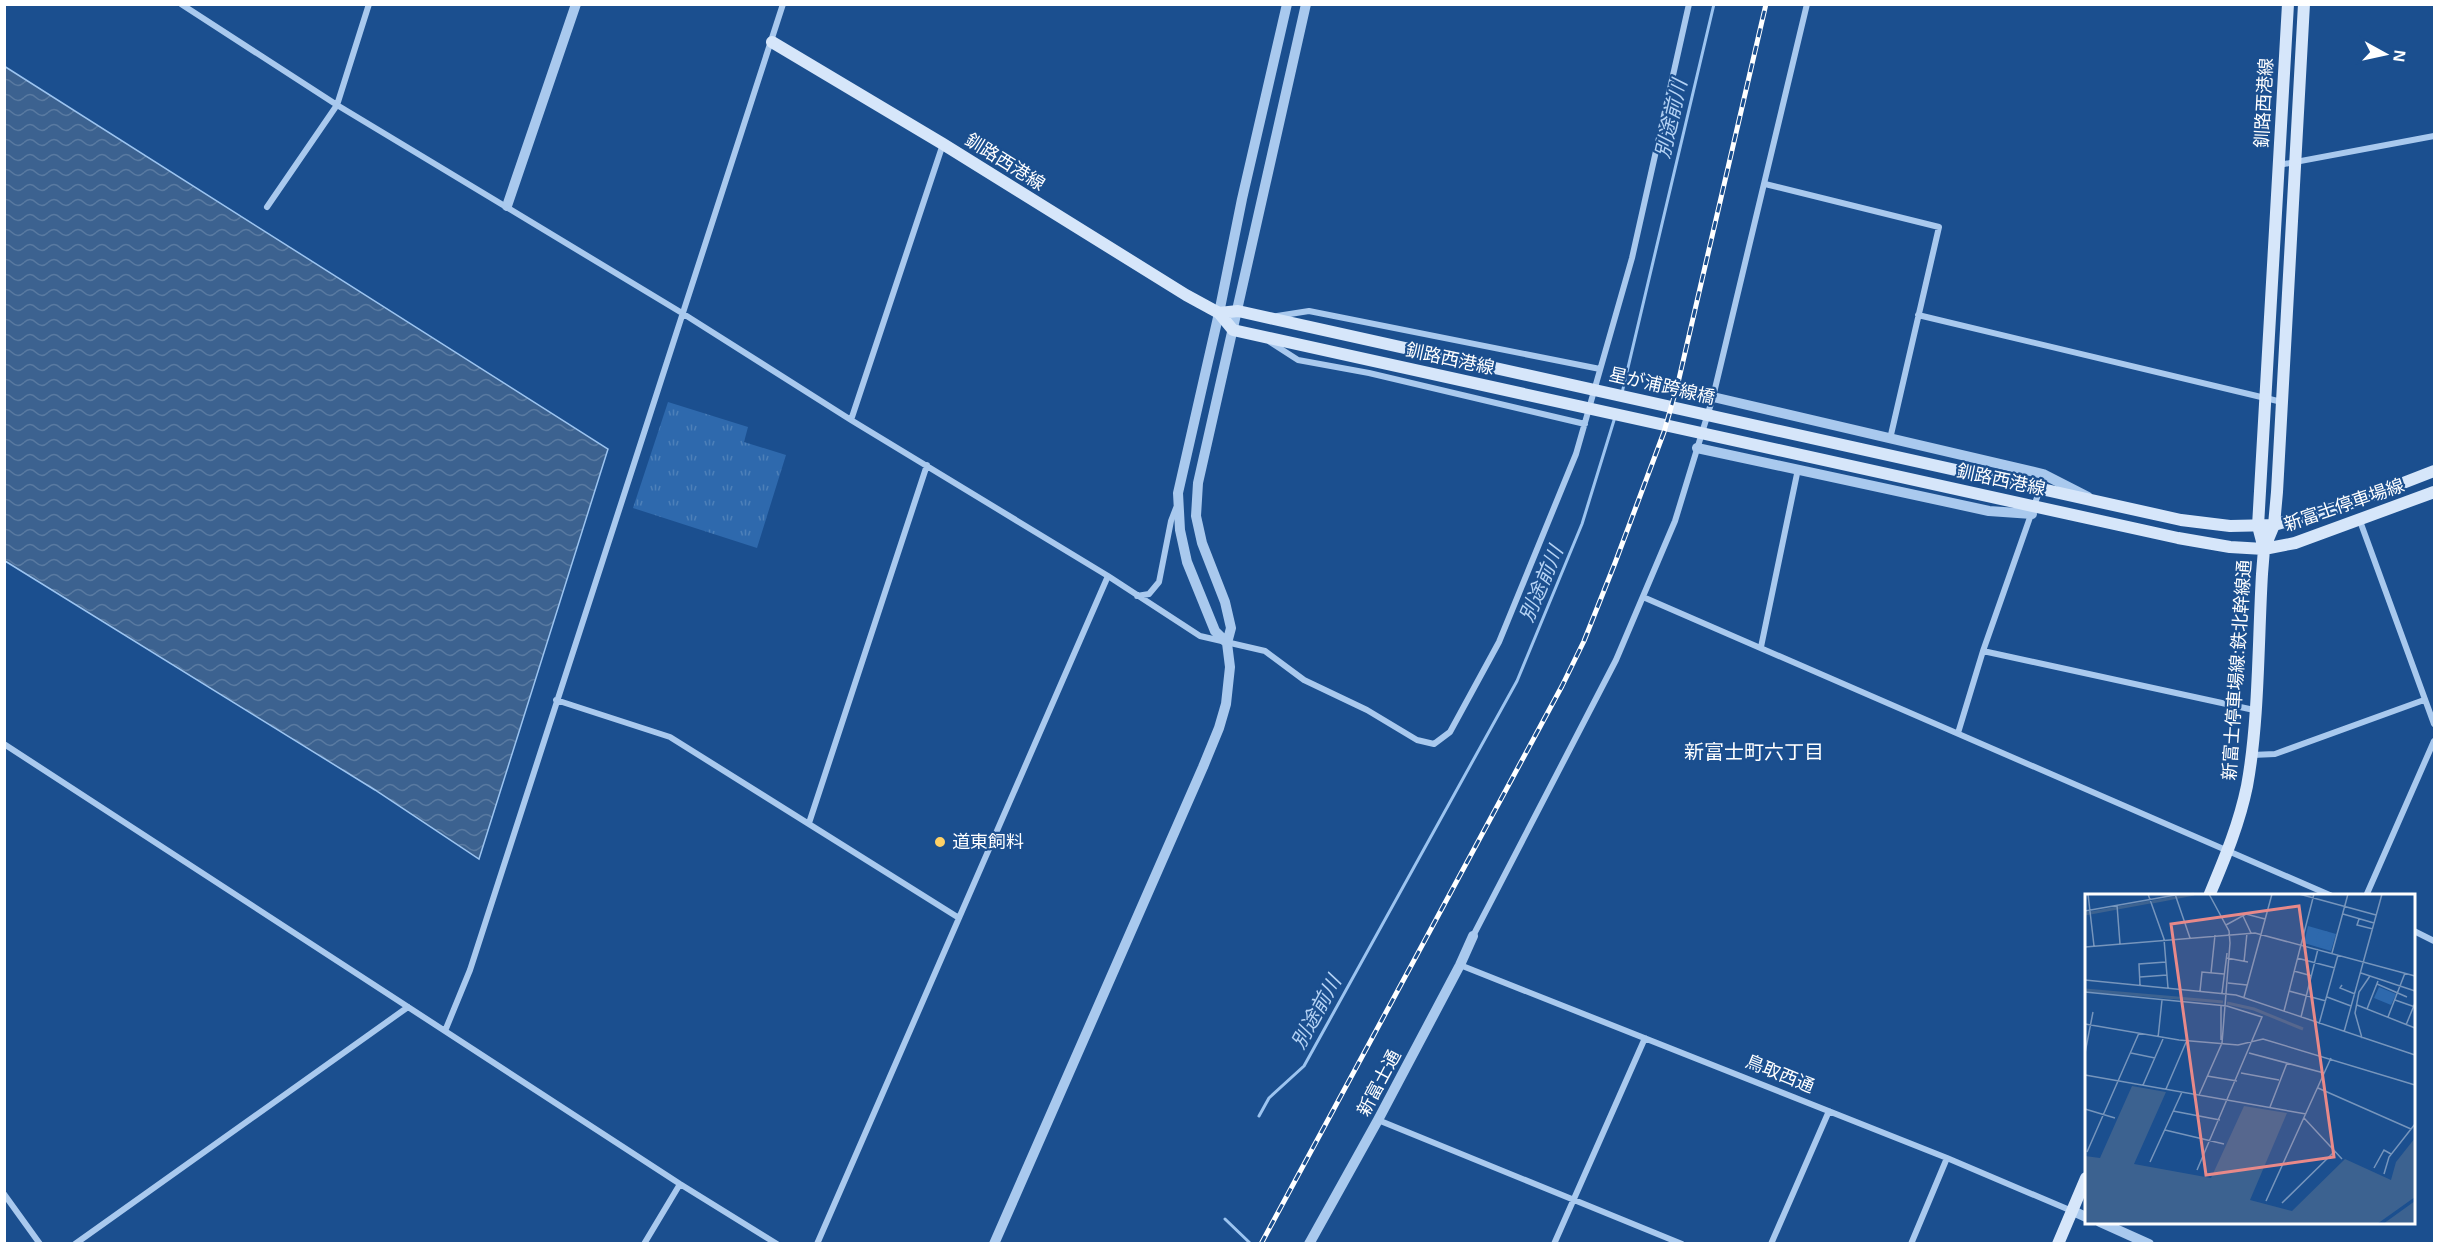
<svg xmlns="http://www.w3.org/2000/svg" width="2439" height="1248" viewBox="0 0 2439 1248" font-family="Helvetica,'Noto Sans JP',sans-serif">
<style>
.park{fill:url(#park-tufts)}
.water{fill:url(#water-waves);stroke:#9cc4f0;stroke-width:1.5}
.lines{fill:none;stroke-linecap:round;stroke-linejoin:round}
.stream{stroke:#9cc4f0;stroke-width:3}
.minor{stroke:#a9c9ee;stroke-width:6}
.tertiary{stroke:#a9c9ee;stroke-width:10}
.secondary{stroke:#d6e6fa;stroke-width:12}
.rail-casing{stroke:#fff;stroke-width:5}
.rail{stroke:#1b4f8f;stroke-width:3;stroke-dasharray:9;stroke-linecap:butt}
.poi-dot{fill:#ffd166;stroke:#1b4f8f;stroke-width:2}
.labels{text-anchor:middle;stroke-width:4.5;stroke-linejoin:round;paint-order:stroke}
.street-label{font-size:18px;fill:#fff;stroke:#1b4f8f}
.poi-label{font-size:18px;fill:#fff;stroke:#1b4f8f;text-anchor:start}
.water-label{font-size:20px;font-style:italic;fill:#b5d3f5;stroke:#1b4f8f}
.neighbourhood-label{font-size:20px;fill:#fff;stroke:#1b4f8f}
.inset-river{fill:none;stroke:#3c6290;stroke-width:3}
.inset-road{fill:none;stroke:#7695bc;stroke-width:1.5}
.view{fill:#e88989;fill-opacity:0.15;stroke:#e88989;stroke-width:3}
.inset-edge{fill:none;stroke:#fff;stroke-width:3}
</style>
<defs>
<pattern id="park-tufts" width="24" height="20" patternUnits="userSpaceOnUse" patternTransform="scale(1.5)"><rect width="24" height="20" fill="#2e69ad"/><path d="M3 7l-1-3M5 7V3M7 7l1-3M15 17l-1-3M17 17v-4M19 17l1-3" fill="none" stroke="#4d80b9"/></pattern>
<pattern id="water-waves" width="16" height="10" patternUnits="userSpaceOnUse" patternTransform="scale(1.5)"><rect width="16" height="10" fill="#3c6290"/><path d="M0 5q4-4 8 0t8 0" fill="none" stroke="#597aa1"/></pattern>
</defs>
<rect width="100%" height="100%" fill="#1b4f8f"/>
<path class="park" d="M668,402l80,25 -4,15 42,13 -29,93 -124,-40z"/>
<path class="water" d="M4,66l604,383 -129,410 -104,-69 -370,-229z"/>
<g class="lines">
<path class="stream" d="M1622,393l92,-389
M1259,1116l10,-18 35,-32 213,-385 65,-157 33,-107
M1225,1219l26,25"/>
<path class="minor" d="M181,4l156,101 345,208 169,107 257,156 92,60 65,15 39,29 63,30 50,30 17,4 16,-12 49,-90 77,-188 56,-196 57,-254
M2279,165l155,-29
M1765,184l174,43 -49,212
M267,207l70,-102 32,-101
M1918,315l364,87
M1277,316l32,-5 291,58
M1270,342l28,18 71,13 216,51
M851,420l92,-276
M2360,521l74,203
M1137,596l12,-2 10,-12 12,-61 5,-13
M1643,597l689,299
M1761,647l37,-178
M1983,651l271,59
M556,700l114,37 289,181
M1958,733l25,-82 57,-162
M4,744l676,440 97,60
M2252,755l23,-1 149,-54
M809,823l118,-358
M2366,896l68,-155
M2414,931l20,10
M1473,936l143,-276 59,-139 38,-124 94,-393
M1460,965l487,193 125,53
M445,1031l25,-61 313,-966
M1378,1120l304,124
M4,1194l36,50
M75,1244l333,-237
M644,1244l36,-60
M817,1244l291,-668
M1554,1244l91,-206
M1771,1244l58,-133
M1911,1244l36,-86"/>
<path class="tertiary" d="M507,206l69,-202
M1713,397l330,77 45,23
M1697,448l292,63 43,3
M1227,643l-12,-12 -28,-69 -7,-32 -2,-37 41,-180 23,-114 45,-195
M2073,1211l13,6
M2100,1222l49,22
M994,1244l209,-477 16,-39 7,-24 4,-37 -3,-24 4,-15 -6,-26 -23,-59 -6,-27 2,-33 108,-479
M1309,1244l69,-124 82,-155 13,-29"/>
<path class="secondary" d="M772,42l171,102 243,151 33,18 14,17 945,208 52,9 34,2 31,-6 139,-51
M1219,313l19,-2 943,209 49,6 44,-1 75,-21 85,-33
M2264,549l-6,-23 30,-522
M2209,896c15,-36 30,-71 38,-110 12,-65 11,-144 15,-212l2,-25 10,-24 3,-33 27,-488
M2058,1244l28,-66"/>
<g class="rail-casing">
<path id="rail" d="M1261,1244l301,-558 22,-45 31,-78 49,-131 14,-49 88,-379"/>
</g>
<use href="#rail" class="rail"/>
</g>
<circle class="poi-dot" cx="940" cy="842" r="6"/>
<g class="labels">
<g class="street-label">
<text transform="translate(2264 103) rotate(-87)" y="6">釧路西港線</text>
<text transform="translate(1005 162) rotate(32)" y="6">釧路西港線</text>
<text transform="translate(1450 359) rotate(12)" y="6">釧路西港線</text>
<text transform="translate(1662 386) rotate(13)" y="6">星が浦跨線橋</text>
<text transform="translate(2001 480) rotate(12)" y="6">釧路西港線</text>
<text transform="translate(2344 505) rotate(-19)" y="6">新富士停車場線</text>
<text transform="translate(2237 670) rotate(-86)" y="6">新富士停車場線:鉄北幹線通</text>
<text transform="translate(1780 1074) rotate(22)" y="6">鳥取西通</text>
<text transform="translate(1379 1083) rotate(-62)" y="6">新富士通</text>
</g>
<g class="poi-label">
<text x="952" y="848">道東飼料</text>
</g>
<g class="water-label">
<text transform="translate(1671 119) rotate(-77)" y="7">別途前川</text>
<text transform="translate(1541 584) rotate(-67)" y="7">別途前川</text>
<text transform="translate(1316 1012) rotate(-61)" y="7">別途前川</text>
</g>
<g class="neighbourhood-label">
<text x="1754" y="759">新富士町六丁目</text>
</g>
</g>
<g transform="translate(2085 894)">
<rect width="330" height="330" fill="#1b4f8f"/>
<path d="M223,32l28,8 -5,17 -27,-8z" fill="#2e69ad"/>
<path d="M231 45a8 8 0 1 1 16 0a8 8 0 1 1-16 0ZM294,93l17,7 -5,11 -17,-7z" fill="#2e69ad"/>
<path d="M47,192l34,6 -32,72 77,14 33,-72 43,7 -37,87 42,11 53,-52 46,21 5,-18 19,-24v59l-38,27h-292v-68l15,2zM330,307v23h-32z" fill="#3c6290"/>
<path class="inset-river" d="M67,8l42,-8M0,20l65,-12M0,96l138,12M142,109l27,6 49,20"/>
<path class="inset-road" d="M3,0l6,52M63,0l16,45 4,49M90,0l15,44M214,0l77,21M32,11l3,39M0,17l96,-17M258,20l31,9M158,22l8,17M274,25l-2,6 16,4M141,31l20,-11 19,5M0,53l170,-14 160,43M247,59l16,-59M142,64l21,4M212,64l38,10M159,68l3,-29M209,77l18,5M126,79l4,-38M276,79l54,18M55,83l27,-2M0,86l151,15 179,60M143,89l19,2M292,90l30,13M55,91l-1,-21 27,-2M257,91l-2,3 15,6M115,97l2,-19 22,2M204,97l37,10M0,98l142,14 35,11 -65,153M137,99l5,-40M159,103l28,-103M242,103l24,9M310,106l20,7M272,111l58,23M282,115l11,-28M199,117l30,-117M216,123l17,-68M303,123l17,-44M0,130l94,16 59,5 25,-6 152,46M234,130l19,-69M321,131l9,-22M259,138l38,-138M73,144l4,-38M277,144l-7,-25 4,-21 11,-16M136,146v-35M0,159l8,-41M46,159l24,5M164,159l75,20M156,179l38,7M0,181l221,39M122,182l30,5M58,191l20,-46M233,194l93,41M81,195l21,-49M114,201l23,-52 8,-100 -1,-12 -20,-37M185,213l17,-44M0,215l30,9M88,217l47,9M219,224l38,41M80,236l59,14M2,258l52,-119M65,268l32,-70M289,274l10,-18 7,4M299,280l5,-17 26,-33M181,307l65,-143M197,309l53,-52"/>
<path class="view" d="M214,12l35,251 -128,18 -35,-251z"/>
<rect width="330" height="330" class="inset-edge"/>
</g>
<rect width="2439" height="1248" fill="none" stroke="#ffffff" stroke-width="12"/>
<g transform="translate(2385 54) rotate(98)" stroke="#1b4f8f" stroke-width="4.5" paint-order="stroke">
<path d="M0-4.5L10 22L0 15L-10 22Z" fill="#ffffff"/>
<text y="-9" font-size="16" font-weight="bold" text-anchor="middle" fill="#ffffff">N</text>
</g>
</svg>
